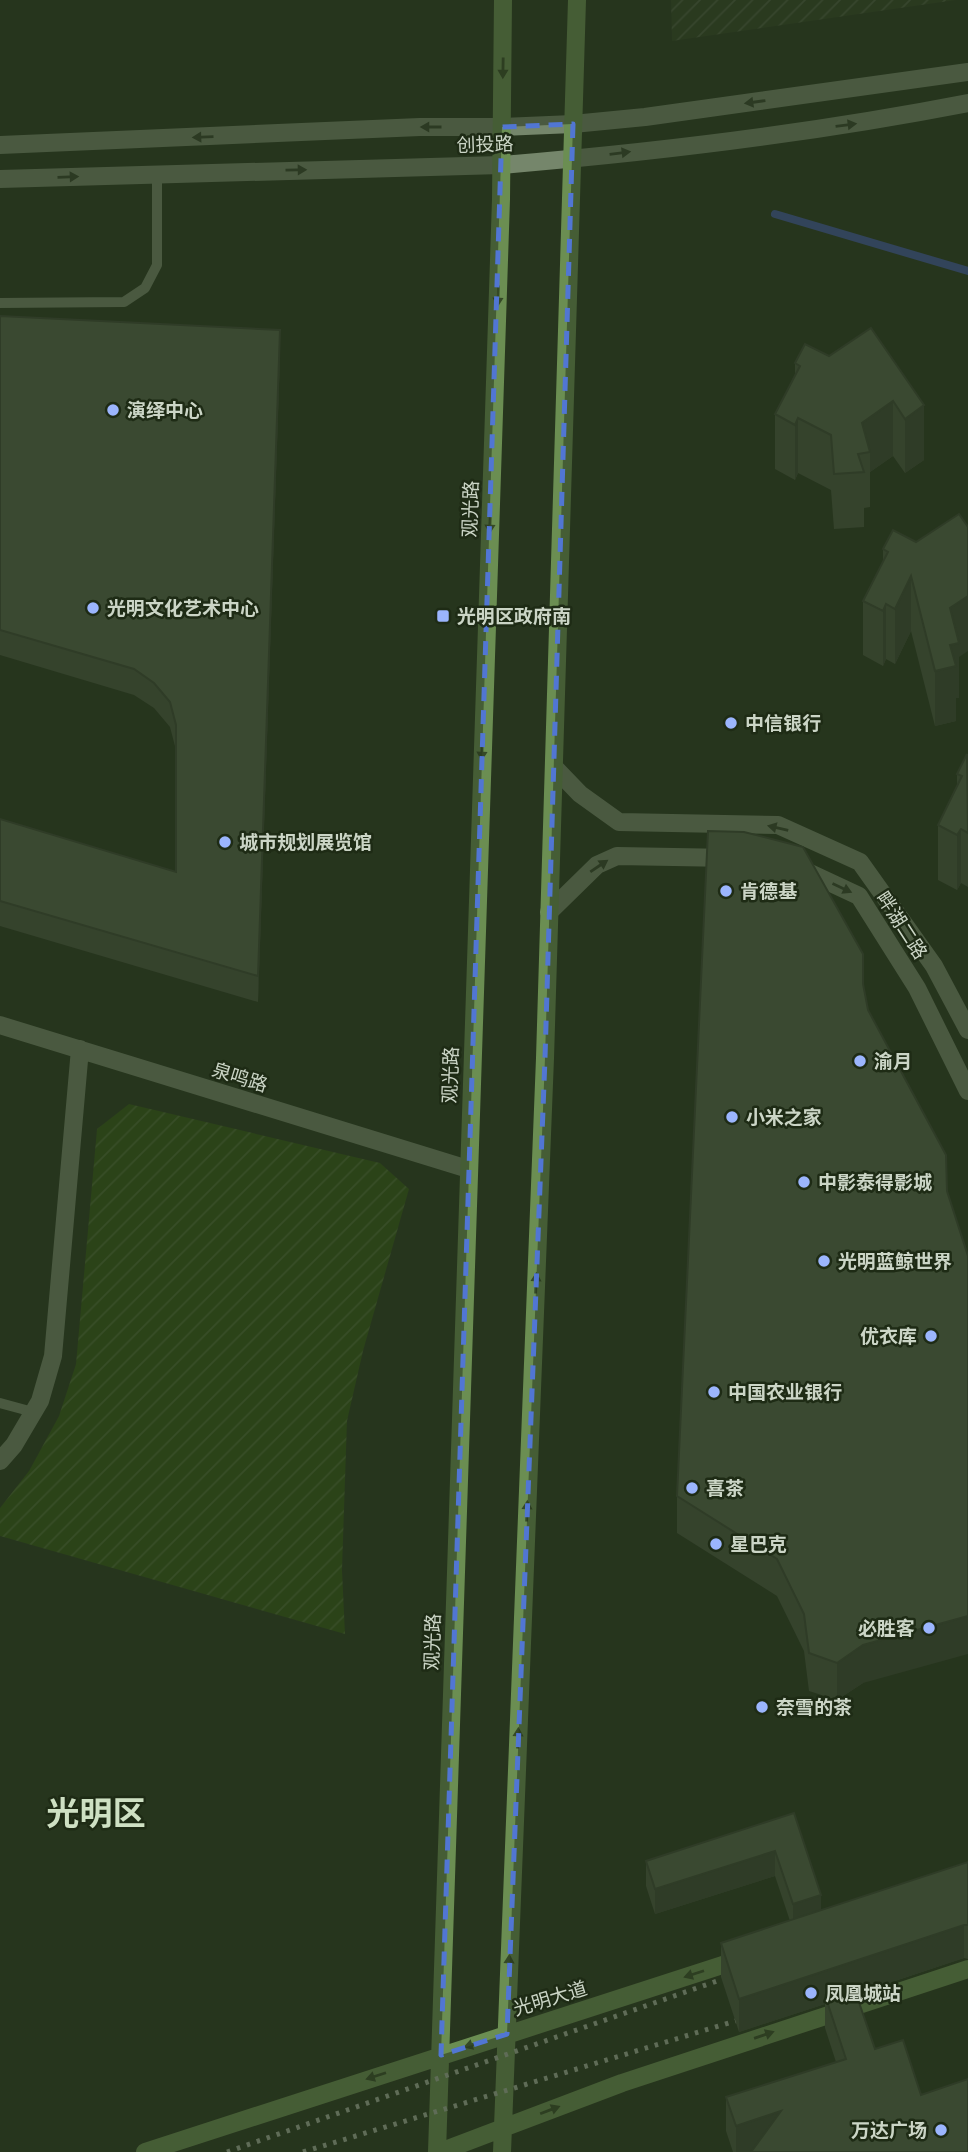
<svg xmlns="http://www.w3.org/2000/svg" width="968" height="2152" viewBox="0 0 968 2152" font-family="Poppins,'Noto Sans SC',sans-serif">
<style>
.industrial{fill:url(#industrial-furrows)}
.garden{fill:url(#garden-furrows)}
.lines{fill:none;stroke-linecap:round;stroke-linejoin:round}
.stream{stroke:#4057a5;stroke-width:8}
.lane{stroke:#75866b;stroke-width:10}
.street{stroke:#75866b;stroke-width:18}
.secondary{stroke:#75866b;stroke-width:18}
.primary{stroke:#6b8e52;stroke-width:18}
.rail{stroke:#a4af9e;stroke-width:5;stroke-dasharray:3.5 7;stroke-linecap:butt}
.wall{fill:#47543f}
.shaded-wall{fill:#3a4533}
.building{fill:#536249;stroke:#3a4533;stroke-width:2}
.oneway{fill:#354927}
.oneway2{fill:#34422a}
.marked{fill:none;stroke:#5176d3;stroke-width:5;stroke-dasharray:14 9;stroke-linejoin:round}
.poi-dot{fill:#9bb5fd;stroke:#1e2b15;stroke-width:2.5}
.labels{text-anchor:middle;stroke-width:5;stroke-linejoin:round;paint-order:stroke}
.street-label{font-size:19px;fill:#cbd5c6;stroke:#1e2b15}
.poi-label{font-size:19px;font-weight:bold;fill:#cbd5c6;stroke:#1e2b15;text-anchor:start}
.town-label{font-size:33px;font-weight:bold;fill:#cee0c3;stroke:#1e2b15}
</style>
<defs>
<pattern id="industrial-furrows" width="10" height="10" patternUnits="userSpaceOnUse" patternTransform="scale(1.75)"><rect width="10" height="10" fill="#2f4023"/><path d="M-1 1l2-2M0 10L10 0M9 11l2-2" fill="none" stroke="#4c5b41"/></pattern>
<pattern id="garden-furrows" width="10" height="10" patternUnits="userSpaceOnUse" patternTransform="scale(1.75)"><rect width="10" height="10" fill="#315413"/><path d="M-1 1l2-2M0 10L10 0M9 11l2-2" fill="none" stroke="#4e6c34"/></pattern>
</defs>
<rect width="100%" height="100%" fill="#27351e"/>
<path class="industrial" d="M671,0h285l-284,41z"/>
<path class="garden" d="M129,1104l251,59 29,26 -46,162 -16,70 -5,149 3,64 -345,-98v-28l29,-37 30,-55 17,-52 21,-235z"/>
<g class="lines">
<path class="stream" d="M775,214l193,57"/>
<path class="lane" d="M0,303l124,-1 21,-14 12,-23v-92
M0,1403l33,9"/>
<path class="street" d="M554,767l26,27 39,28 159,3 82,37 74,104 34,64
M799,868l60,28 58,92 51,103
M549,912l48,-47 20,-9 114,2
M0,1025l468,144
M0,1461l14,-16 26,-44 13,-45 27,-307"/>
<path class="secondary" d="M0,145l420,-18h82l71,-3 72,-7 323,-45
M0,179l501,-14c156,-13 313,-32 467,-62"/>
<path class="primary" d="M145,2152l596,-193
M437,2152l64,-1953 2,-199
M440,2152l182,-69 346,-114
M502,2152l43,-1094 32,-1058"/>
<path class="rail" d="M227,2152l513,-179
M303,2152l452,-137"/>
</g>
<path class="wall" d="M0,316l280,39 -22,647 -258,-76v-107l176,53v-122l-6,-23 -16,-19 -20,-13 -134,-40z
M871,328l53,132 -19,13 -12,-17 -23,16v35l-6,1v19l-30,2 -3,-39 -33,-17 -3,7 -20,-11v-55l20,-39v-12l34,-7z
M893,530l66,127v41h-3v23l-21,5 -24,-95 -16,33 -9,-5 -3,7 -20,-11v-54l20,-40v-12z
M968,755v132l-7,-4 -4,7 -19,-10v-55l19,-39v-12z
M708,831l155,852 -26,17 -28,-9 -5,-40 -27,-55 -100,-63v-37z
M794,1813l27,97 147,-48v97l-4,-1 -108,36 19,55 46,46 47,57h-235l-7,-21v-34l110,-35 -11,-34v-24l-86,28 -18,-55v-34l69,-22 -15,-45 -120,38 -9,-28v-25z"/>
<path class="shaded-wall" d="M280,330v25l-22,647v-26z
M893,401v55l-23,16v-20l-8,-29z
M924,405v55l-19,13v-54z
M798,418v55l-3,7v-55z
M911,576v55l-16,33v-55z
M968,596v55l-9,6v41h-3v23l-21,5v-55l15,-63z
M886,604v55l-3,7v-55z
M961,829v54l-4,7v-55z
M968,1616v38l-105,29 -26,17v-37l26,-18z
M775,1851v25l-120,38v-25z
M821,1895v25l-28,9v-25z
M964,1925v33l-136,45 -3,-8v9l-86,28v-33z
M781,2111l-23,41h-22v-26z"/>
<path class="building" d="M0,316l280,14 -22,646 -258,-75v-82l176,53v-147l-6,-23 -16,-19 -20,-14 -134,-39z
M871,328l53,77 -19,14 -12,-18 -31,22 8,29 -12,2 6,18 -30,2 -3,-39 -33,-17 -3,7 -20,-11 25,-48 -5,-3 10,-19 24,12z
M959,514l9,13v69l-18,12 9,35 -9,2 6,21 -21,5 -24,-95 -16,33 -9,-5 -3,7 -20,-10 25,-49 -5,-3 10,-19 23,12z
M967,754l1,79 -7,-4 -4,6 -19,-10 24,-49 -5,-2z
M708,831l36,1 59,15 60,107v30l5,26 78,145 1,36 21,65v360l-105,29 -26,18 -28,-10 -5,-39 -27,-55 -100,-63z
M794,1813l27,82 -28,9 -18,-53 -120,38 -9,-28z
M968,1862v63h-4l-225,74 -18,-56z
M853,1985l22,64 28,-9 18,55 47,-16v73h-217l30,-41 -45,15 -10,-29 120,-38 -21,-64z"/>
<defs><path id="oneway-solid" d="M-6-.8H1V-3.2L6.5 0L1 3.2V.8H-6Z" transform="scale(1.75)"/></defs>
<g class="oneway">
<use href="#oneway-solid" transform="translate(503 68) rotate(91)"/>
<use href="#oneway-solid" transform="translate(498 296) rotate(92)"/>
<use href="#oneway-solid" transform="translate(490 523) rotate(92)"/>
<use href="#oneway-solid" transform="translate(482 750) rotate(92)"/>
<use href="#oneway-solid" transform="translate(536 1283) rotate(-88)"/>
<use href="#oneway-solid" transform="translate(527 1511) rotate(-88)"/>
<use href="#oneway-solid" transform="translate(518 1738) rotate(-88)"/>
<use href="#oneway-solid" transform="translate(509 1965) rotate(-88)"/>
<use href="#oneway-solid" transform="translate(694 1974) rotate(162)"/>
<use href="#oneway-solid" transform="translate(764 2035) rotate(-19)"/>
<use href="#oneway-solid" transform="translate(474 2044) rotate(162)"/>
<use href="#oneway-solid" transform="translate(376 2076) rotate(162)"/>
<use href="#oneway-solid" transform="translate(550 2110) rotate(-21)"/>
</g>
<g class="oneway2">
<use href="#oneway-solid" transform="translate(755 102) rotate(172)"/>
<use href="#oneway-solid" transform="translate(846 125) rotate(-7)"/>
<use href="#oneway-solid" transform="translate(431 127) rotate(180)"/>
<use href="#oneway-solid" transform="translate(203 137) rotate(178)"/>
<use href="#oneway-solid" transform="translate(620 153) rotate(-7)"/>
<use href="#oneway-solid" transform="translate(296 170) rotate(-1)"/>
<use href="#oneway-solid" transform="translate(68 177) rotate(-2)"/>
<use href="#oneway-solid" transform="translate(778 828) rotate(-167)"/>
<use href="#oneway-solid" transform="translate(599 866) rotate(-34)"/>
<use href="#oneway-solid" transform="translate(842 888) rotate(25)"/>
</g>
<path d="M0 0H968V2152H0ZM573,124l-28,934 -38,976 -66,21 61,-1928z" fill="#27351e" fill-opacity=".55" fill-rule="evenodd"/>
<path class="marked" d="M573,124l-28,934 -38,976 -66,21 61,-1928z"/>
<g class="poi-dot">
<circle cx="113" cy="410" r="7"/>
<circle cx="93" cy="608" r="7"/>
<rect x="436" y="609" width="14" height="14" rx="3.5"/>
<circle cx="731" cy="723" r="7"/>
<circle cx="225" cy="842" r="7"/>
<circle cx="726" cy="891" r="7"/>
<circle cx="860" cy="1061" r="7"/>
<circle cx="732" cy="1117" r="7"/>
<circle cx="804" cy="1182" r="7"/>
<circle cx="824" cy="1261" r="7"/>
<circle cx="931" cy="1336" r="7"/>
<circle cx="714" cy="1392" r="7"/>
<circle cx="692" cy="1488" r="7"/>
<circle cx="716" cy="1544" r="7"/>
<circle cx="929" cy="1628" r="7"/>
<circle cx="762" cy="1707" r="7"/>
<circle cx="811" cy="1993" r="7"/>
<circle cx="941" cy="2130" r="7"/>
</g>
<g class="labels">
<g class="street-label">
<text transform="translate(485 144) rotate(-2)" y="7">创投路</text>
<text transform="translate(470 509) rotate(-88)" y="7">观光路</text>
<text transform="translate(902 925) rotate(57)" y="7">畔湖二路</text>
<text transform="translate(450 1075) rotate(-88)" y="7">观光路</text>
<text transform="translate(240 1077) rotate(17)" y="7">泉鸣路</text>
<text transform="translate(432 1642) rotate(-88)" y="7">观光路</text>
<text transform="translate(550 1998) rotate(-17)" y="7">光明大道</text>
</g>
<g class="poi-label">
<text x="127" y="417">演绎中心</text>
<text x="107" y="615">光明文化艺术中心</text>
<text x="457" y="623">光明区政府南</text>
<text x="745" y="730">中信银行</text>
<text x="239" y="849">城市规划展览馆</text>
<text x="740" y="898">肯德基</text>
<text x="874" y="1068">渝月</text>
<text x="746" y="1124">小米之家</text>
<text x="818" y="1189">中影泰得影城</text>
<text x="838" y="1268">光明蓝鲸世界</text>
<text x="917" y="1343" text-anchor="end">优衣库</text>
<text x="728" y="1399">中国农业银行</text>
<text x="706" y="1495">喜茶</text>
<text x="730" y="1551">星巴克</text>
<text x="915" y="1635" text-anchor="end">必胜客</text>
<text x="776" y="1714">奈雪的茶</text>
<text x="825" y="2000">凤凰城站</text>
<text x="927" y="2137" text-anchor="end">万达广场</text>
</g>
<g class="town-label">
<text x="96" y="1825">光明区</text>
</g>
</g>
</svg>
